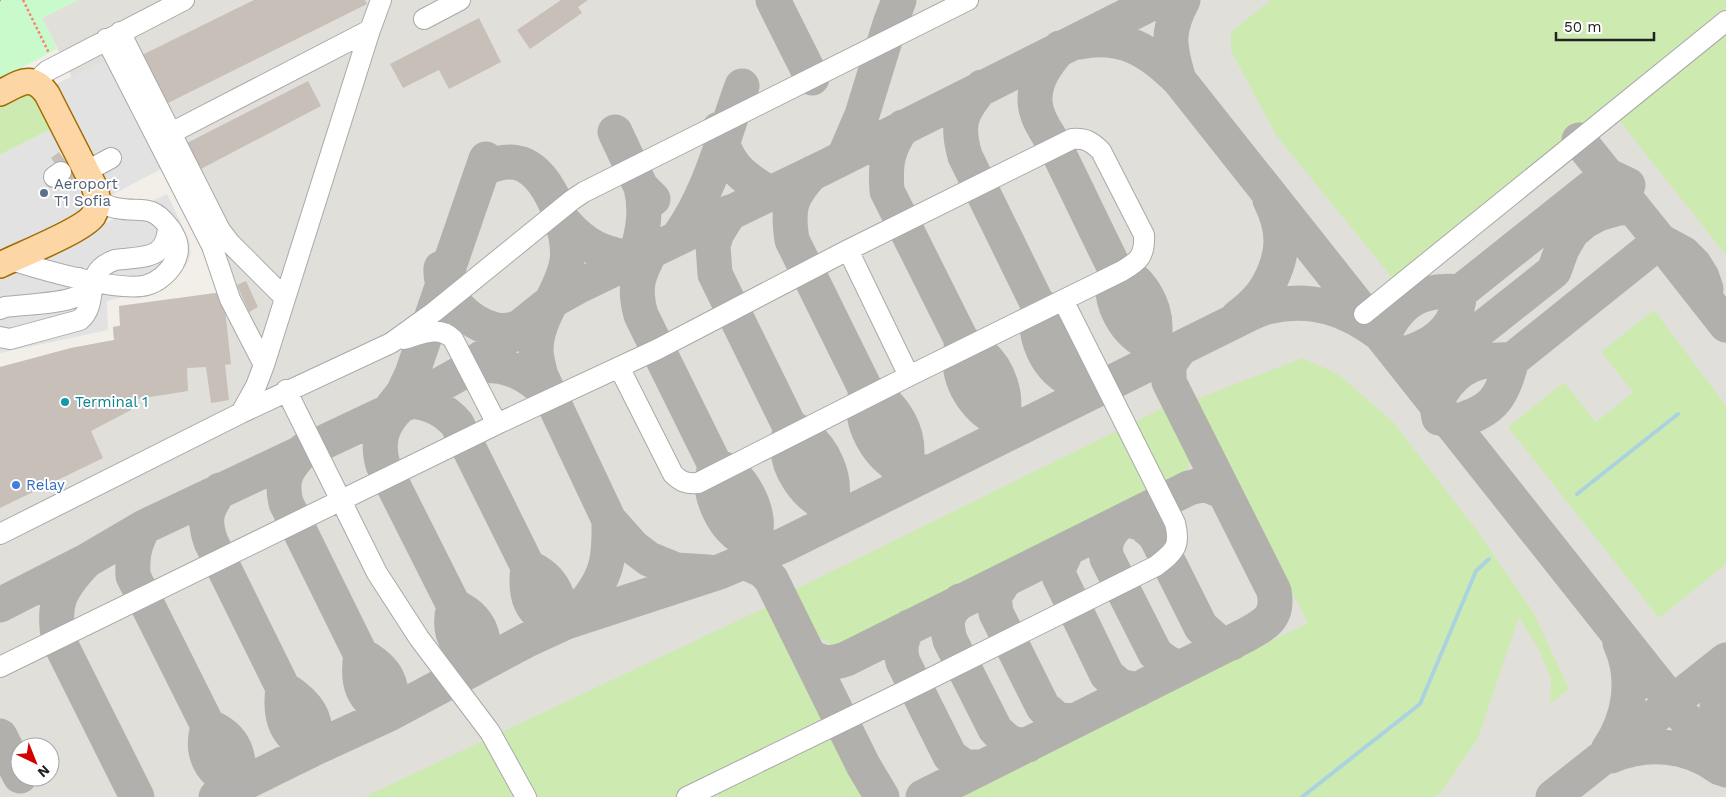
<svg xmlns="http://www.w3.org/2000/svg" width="1726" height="797" viewBox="0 0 1726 797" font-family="'Work Sans',sans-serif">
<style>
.airport{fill:#e1dfda;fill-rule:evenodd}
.grass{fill:#cdebb0}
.park{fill:#c8facc}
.parking{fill:#e2e2e2}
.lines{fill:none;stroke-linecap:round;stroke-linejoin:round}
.stream{stroke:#aad3df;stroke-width:4}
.taxiway{stroke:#b1b0ac;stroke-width:35}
.building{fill:#c7bfb8}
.minor-casing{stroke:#a9a9a9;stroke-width:22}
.major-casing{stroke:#a06b00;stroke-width:28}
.path{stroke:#fa8072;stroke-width:2.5;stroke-dasharray:2.5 2.5;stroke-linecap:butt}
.minor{stroke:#fff;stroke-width:20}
.major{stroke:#fcd6a4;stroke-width:25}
.service-dot{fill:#5c6f8a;stroke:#fff;stroke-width:2}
.culture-dot{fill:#0f9aa8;stroke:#fff;stroke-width:2}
.shop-dot{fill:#3f7fe0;stroke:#fff;stroke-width:2}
.labels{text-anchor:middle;stroke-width:4;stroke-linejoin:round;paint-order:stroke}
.service-label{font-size:15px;fill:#4e5e75;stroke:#fff;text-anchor:start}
.culture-label{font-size:15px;fill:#0d838f;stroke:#fff;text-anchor:start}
.shop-label{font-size:15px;fill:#366cbe;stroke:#fff;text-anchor:start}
</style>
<rect width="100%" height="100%" fill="#f2efe9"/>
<path class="airport" d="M78,0h1648v797h-1726v-430l71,-19 43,-8 -1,-13 7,-2 -1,-19 103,-14 -112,-233 -38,18 -30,-59zM20,747h30v30h-30z"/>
<path class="grass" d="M1271,0h455v14l-332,266 -118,-145 -45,-84v-19z
M1726,31v224l-109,-137z
M32,93l23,34 -55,28v-50l22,-11z
M1654,310l72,96v158l-67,54 -151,-191 56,-45 32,40 37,-30 -32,-40z
M1302,358l36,16 55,48 83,107 57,83 36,77 -19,15 1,-26 -14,-32 -18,-29 -41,121 -36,53 -8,6h-485l359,-174 -114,-223z
M1165,407l10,5 14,23 4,19 -7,19 -15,15 -309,153 -17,4 -15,-1 -16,-10 -19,-37 -1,-7z
M771,605l97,192h-504z"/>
<path class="park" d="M0,0h78l-36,18 15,31 -57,30z"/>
<path class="parking" d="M110,58l53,110 -57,30 -56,-111z
M55,127l9,21 -5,4 28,39 -3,21 -84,43v-100z
M167,194l22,46 2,14 -4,10 -10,12 -21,13 -49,12 1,29 -108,23v-80z"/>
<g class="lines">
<path class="stream" d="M1577,494l101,-80
M1302,797l118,-93 56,-133 13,-12"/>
<path class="taxiway" d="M773,0l39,78
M1079,42c43,-9 71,9 100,38l547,690
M1060,48c-14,16 -26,32 -25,54 1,17 13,31 21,46 20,40 39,81 59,121 -9,31 9,65 39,77 7,2 15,3 22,5
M1179,80c-10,-33 -13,-49 4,-80
M982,87c-22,25 -26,38 -17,69l73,149c-6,32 8,65 39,78 7,2 15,4 23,6
M903,127c-16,22 -18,37 -16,64l75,150c-1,6 -2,13 -2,19 0,26 19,52 42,61 7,2 15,3 22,5
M719,129c6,35 22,47 50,64
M615,132l26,55 12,12
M1579,140l28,35 21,10
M844,157l18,-42 28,-91 9,-24
M484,168c12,-5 27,-9 40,-3 27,12 47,68 43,96 -5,32 -31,56 -31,89 0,8 3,18 5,26l68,144 24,27 16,12 27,11 32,2
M812,173c-22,24 -25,35 -20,67l74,150c-1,6 -3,13 -2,20 0,18 13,40 27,51 11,8 26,9 38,12
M730,212l-13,21 -4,12 2,29 75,153c0,5 -2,11 -2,16 -2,25 18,54 41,62 8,3 16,4 24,6
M564,222c21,24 39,33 71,36 8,-25 12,-46 6,-71
M679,236c32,-45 44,-99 63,-150
M652,249c-14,25 -19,38 -11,66l74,150c-1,7 -4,16 -3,23 3,18 13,39 29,49 10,6 22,9 33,12
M441,268c-2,27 28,55 52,61 9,3 19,1 27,-2
M1115,269c25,8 41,36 40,61 0,12 -6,23 -10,34
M1038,305c27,11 45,41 41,70 -2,9 -6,17 -10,25
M1238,317c6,-5 13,-10 18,-16 14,-14 25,-40 25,-60 0,-14 -5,-29 -11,-41
M1383,337c16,-36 38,-49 77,-45
M962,341c6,5 13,8 19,13 18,15 28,44 20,67 -2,6 -5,12 -8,18
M1398,356c23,-6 48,-17 57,-41 3,-7 4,-16 5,-23l147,-117 53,66 24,13 10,10 8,13 4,12
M1512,360l148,-119 66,84
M469,368c33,-8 56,4 80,26
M866,390c29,14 47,45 39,77 -1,6 -5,13 -8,18
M1441,393c17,-28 40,-35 71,-33
M411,401c19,2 33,8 46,23l71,143c25,11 37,33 28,59 -26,-14 -32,-30 -28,-59
M400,406c-18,17 -24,35 -17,59l71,141c26,11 33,31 28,58 -24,-13 -36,-29 -28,-58
M389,411l14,-18 9,-19 74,-215
M1439,418c-7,-29 0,-47 18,-70l97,-77 8,-22 10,-17 13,-11 13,-7 21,-6 14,-1
M1450,423c42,-11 51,-22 62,-63
M790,427c6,3 12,6 17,10 16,13 28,38 25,59 -2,10 -7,20 -11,29
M304,450c-17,18 -24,28 -18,53l75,152c26,14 35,30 28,59 -26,-14 -33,-29 -28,-59
M715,465c5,2 12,5 17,9 12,10 22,29 24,45 2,14 -4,28 -9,42
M220,490c-14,20 -17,29 -9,52l72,146c25,16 37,31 30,61 -28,-13 -34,-32 -30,-61
M1123,521h10l9,3 13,11 46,92 16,14 6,3 9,-1
M1118,524c-10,11 -15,19 -11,34l48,95c9,8 16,14 29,13
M144,527c-10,18 -12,28 -11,49l75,150c-2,8 -4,17 -2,25 3,16 17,29 32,34 3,-28 -2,-48 -30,-59
M1067,550l-8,17v9l48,99 13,11 17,4
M744,562l18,8 9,9 92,186 19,32
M84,563c-25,27 -32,41 -25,78l78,156
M1005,580l-11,17 2,16 47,94 14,12 17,2
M960,601l-9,10 -4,10 1,10 2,9 45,89c11,12 17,17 33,16
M0,605l86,-44 58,-34 267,-126 57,-32 84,-68 27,-15 244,-118 335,-168
M566,622c16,-14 31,-31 38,-51 6,-16 5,-35 5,-51
M909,627c-8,12 -10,21 -6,35l47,94 15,11h17
M809,656c14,8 23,8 37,3l343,-171 16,-4 19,8
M0,736l20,40
M1608,750c22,-32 28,-72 12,-107
M1611,756c36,-15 77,-12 109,12
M1725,764c-15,-31 -10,-60 1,-91
M216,797l97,-48 76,-35 138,-74 39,-18 153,-50 65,-27 447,-222c11,-5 24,-13 36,-16 45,-11 80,2 116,29
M923,797l323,-162c21,-12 33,-18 28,-44l-105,-209v-18l11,-15
M1553,797l173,-137"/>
</g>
<path class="building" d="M254,0h111l2,4 -201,100 -24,-49z
M561,0h27l-10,7 4,6 -52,36 -13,-19z
M479,18l22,44 -52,27 -10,-19 -36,18 -13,-24z
M308,81l13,25 -122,64 -14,-26z
M59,152l20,28 -8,6 -20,-28z
M246,281l12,26 -9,5 -12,-27z
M223,292l8,72 -6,1 4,35 -18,3 -5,-36 -19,1 1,23 -57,9v10l-40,21 12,27 -103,50v-141l71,-19 43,-8 -1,-13 7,-1 -1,-20z"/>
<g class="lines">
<g class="minor-casing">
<path id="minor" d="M424,19l36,-19
M120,32l100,198 10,13 55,55
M106,39l106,207 18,53 34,66
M35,82l12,-11 137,-71
M171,133l199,-103
M87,171l24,-13
M54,177l7,-5
M848,250l61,126
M11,260c29,9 109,33 136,25 11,-3 21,-12 27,-22 7,-13 4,-23 -4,-35
M0,309l5,-2c16,-2 59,-4 70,-10 9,-4 10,-12 4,-19
M1364,314l362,-293
M0,337l10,2 70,-19c21,-18 0,-48 35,-60 27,-4 52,1 53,-34 -17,-23 -28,-13 -52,-18 -7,-1 -13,-5 -18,-8
M404,339c17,-5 35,-14 49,0l44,85
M286,390l91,183 42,65 71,94 36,65
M241,413l150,-70 43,-31 138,-112 12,-8 384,-192
M0,534l241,-121 15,-27 8,-21 106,-335 11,-30
M0,667l497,-243 161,-75 190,-99 224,-111c13,-1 19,2 29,12l43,84c1,21 -5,26 -22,36l-213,105 -211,107c-11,1 -17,-1 -25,-9l-54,-107
M687,797l228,-111 241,-120c18,-14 25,-19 19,-43l-112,-223"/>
</g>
<g class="major-casing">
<path id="major" d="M0,93c19,-9 31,-21 47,1l47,92c4,10 5,20 -1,30 -11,15 -73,39 -93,49"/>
</g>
<path class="path" d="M0,0h1
M23,0l26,53"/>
<use href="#minor" class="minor"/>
<use href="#major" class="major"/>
</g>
<circle class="service-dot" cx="44" cy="193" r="5"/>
<circle class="culture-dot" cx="65" cy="402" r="5"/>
<circle class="shop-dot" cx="16" cy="485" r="5"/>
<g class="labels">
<g class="service-label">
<text x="54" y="189">Aeroport<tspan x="54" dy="17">T1 Sofia</tspan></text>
</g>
<g class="culture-label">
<text x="75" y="407">Terminal 1</text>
</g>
<g class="shop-label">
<text x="26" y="490">Relay</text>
</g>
</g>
<g transform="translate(35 762) rotate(137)"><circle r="24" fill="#ffffff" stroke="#a7a7a7"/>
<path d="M0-4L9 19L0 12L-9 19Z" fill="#d40000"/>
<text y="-8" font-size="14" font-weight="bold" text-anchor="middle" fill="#222222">N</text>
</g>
<path d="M1556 32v8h98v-8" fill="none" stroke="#222222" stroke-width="2.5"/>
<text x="1564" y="32" font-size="15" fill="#222222" stroke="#ffffff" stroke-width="4" paint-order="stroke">50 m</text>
</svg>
